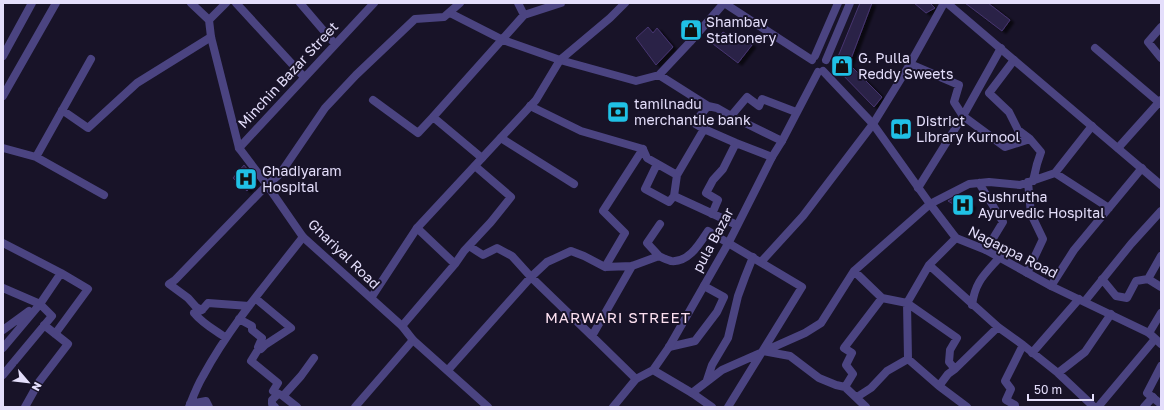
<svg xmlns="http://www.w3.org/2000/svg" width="1164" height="410" viewBox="0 0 1164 410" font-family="'Golos Text',sans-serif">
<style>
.building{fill:#2c2146;stroke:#463670;filter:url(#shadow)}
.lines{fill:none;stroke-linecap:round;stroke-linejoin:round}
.minor{stroke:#4b4481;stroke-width:8}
.tertiary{stroke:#4b4481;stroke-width:8}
.labels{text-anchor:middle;stroke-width:4;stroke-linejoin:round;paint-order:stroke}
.poi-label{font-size:14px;fill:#e4defb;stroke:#181328;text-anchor:start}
.street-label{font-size:14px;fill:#e4defb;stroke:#181328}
.neighbourhood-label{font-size:15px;letter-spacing:1px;fill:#fbdfef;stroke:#181328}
</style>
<defs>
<filter id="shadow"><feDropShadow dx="4" dy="2.5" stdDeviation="1" flood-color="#0009"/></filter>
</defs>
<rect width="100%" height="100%" fill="#181328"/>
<path class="building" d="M860,3h12l-23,61 33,33 -8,10 -37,-38 -2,-5z
M914,3h16l5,5 -9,5z
M965,3h23l22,17 -8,11z
M648,27l5,6 4,-5 16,19 -17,18 -20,-27z
M723,32l8,5 3,-5 18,13 -14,18 -25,-19z
M244,165l12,15 -9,11 -14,-13z
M957,196l15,9 -4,8 -20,-12z"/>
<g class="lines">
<path class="minor" d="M236,3l68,74
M300,3l35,41
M518,3l6,12 37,-12
M944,3l-34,61 49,21 -5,17 9,14 42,31 25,-8
M450,13l53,27 57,20 76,21 23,-6 31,-33 34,-39
M1161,27l-13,15 13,16
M1095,48l66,56
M3,56l29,-53
M1014,60l-25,33 20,19 9,18 12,9 11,13 -4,12 -4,17
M659,75l49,31
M3,96l53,-93
M373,100l45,33 15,-16
M530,106l51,25 62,18 -40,62 22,22 -20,34
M62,110l26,18 49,-45 74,-46
M731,116l51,25
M704,129l-10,-6 14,-17 9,2 14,8 16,-19 12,9 3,-7 34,13
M501,138l73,46
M3,148l33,9 55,-98
M239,148l135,-145
M1118,148l43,-48
M643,149l4,9 30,17 -3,21 63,29
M36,157l68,38
M482,158l-49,-41 91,-102
M657,164l-12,25 24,13 5,-6
M1055,173l37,-47
M677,175l27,-46 32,14 36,14
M979,183l24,39 -17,28
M918,188l45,-72 38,-68
M712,214l6,-14 -12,-7 7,-13 10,-11 13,-26
M417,228l38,36
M956,238l-27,27 -22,38 1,56 31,27 28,21
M3,243l58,30 -21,31 -37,-16
M469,246l14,9 14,-7 15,8 19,21 16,-15 24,-11 13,5 21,11 27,-1 27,-10c4,2 8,4 12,5 18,2 29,-18 37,-30l94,56 -74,120
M659,256l-12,-13 13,-19
M1161,256l-13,23 13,8
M761,262l42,-46 70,-92 37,-60
M929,265l69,62 25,18 35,28 36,34
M632,266l-40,70 44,43
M1027,273l16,-34 -12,-25 -3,-32
M1102,279l14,17 11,2 9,-17 12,-2
M1051,286l23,-36 68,-82
M1085,301l46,-57 30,-33
M972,305c3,-23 12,-30 27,-47
M249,306l-41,-3 -6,7 -6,-3 -8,-9 -19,-14 6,-4 92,-95 13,-11 45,-66 31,-33 59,-56 29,-2 16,-14
M202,310l-8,3c9,11 21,17 32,25
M239,319l13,7v4l10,8 -4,9 3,2 4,-4 26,-17 -36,-30
M402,326l53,-62 9,-13 27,-29 20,-25 -36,-31
M3,330l26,-19
M1149,333l12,-20
M55,334l33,-45 -27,-16
M669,347l26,-6 22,-29 7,-15 -20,-11
M3,348l37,-44
M259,348l-8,13 27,22 -5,8 10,5 18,-20 13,-18
M763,351l27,5 29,22 17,7 9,2 21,20
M1032,353l47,-54
M955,369l-6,-7 1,-12 7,-12 -50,-35 -25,-5 -28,-27 76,-67 39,-20 20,-2 31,3 35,-12 54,35
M448,370l83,-93 61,59
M1058,373l27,-21 26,-38
M3,375l49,-59 -12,-12
M707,380l5,-15 16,-27 10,-42 7,-19 8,-20
M939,386l9,-12 7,-5 43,-42
M845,387l8,-13 -7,-9 6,-12 -8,-5 38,-50
M692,393l30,-23 83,-37 16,-10 33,-52
M283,396l14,11
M857,397l14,-9 16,-17 21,-12
M190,404l16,-3 3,6
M25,407l14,-25 29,-38 -24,-19
M189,407c4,-10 8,-21 14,-31 27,-50 65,-94 100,-139
M275,407l-3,-3v-4l6,-6
M355,407l58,-67
M1015,407v-2l-9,-5 5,-11 -6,-8 18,-36
M1098,407l57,-68
M1144,407l9,-10"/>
<path class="tertiary" d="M191,3l18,17
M724,3l88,57
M947,3l214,182
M209,20l2,17 28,111 28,37 36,52 99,89 11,14 75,67
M209,20l17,-17
M815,56l23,-53
M826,60l24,-57
M823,71l50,53 57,80 26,34 30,12 65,36 98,47 12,11
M371,298l46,-70 119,-128 24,-40 50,-42 15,-15
M1161,366l-14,27 14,11
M653,370l39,23 20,14
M613,407l23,-28 17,-9 16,-23 60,-105 43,-85 10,-16 36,-69"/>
</g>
<defs>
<g id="shop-square" transform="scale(1.15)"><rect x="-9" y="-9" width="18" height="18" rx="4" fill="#20c1e5" stroke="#181328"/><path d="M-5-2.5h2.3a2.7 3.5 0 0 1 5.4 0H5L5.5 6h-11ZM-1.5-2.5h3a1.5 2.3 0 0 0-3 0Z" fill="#111"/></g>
<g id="bank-square" transform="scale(1.15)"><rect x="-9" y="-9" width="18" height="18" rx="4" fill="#20c1e5" stroke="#181328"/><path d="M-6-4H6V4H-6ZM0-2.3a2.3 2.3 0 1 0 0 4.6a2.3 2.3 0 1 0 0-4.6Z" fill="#111"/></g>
<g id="library-square" transform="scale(1.15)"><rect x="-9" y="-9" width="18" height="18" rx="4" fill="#20c1e5" stroke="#181328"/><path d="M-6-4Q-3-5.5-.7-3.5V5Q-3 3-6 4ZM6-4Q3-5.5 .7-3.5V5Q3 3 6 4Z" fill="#111"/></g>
<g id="hospital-square" transform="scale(1.15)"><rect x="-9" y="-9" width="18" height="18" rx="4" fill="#20c1e5" stroke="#181328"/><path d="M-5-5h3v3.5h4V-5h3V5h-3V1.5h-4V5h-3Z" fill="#111"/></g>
</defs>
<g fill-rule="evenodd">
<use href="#shop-square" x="691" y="30"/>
<use href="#shop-square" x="842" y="66"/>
<use href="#bank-square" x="618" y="112"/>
<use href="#library-square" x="901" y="129"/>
<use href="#hospital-square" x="246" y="179"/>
<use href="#hospital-square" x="963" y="205"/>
</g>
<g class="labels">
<g class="poi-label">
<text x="706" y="27">Shambav<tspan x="706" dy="16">Stationery</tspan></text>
<text x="858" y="63">G. Pulla<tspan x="858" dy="16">Reddy Sweets</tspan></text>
<text x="634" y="109">tamilnadu<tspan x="634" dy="16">merchantile bank</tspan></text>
<text x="916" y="126">District<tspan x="916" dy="16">Library Kurnool</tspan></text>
<text x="262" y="176">Ghadiyaram<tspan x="262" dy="16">Hospital</tspan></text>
<text x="978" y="202">Sushrutha<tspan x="978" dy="16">Ayurvedic Hospital</tspan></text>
</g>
<g class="street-label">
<text transform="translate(288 75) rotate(-47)" y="5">Minchin Bazar Street</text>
<text transform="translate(713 240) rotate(-62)" y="5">pula Bazar</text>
<text transform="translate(1013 252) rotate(27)" y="5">Nagappa Road</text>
<text transform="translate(344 254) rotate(44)" y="5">Ghariyal Road</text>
</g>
<g class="neighbourhood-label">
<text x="618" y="323">MARWARI STREET</text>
</g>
</g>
<rect width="1164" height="410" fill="none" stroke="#e4defb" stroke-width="8"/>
<g transform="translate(28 382) rotate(118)" stroke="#181328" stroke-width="3" paint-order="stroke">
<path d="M0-3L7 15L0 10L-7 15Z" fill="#e4defb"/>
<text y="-6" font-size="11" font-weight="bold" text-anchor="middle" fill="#e4defb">N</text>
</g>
<path d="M1028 394v6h65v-6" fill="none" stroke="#e4defb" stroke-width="2"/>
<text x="1034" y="394" font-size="12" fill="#e4defb" stroke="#181328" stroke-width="3" paint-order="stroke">50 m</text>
</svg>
